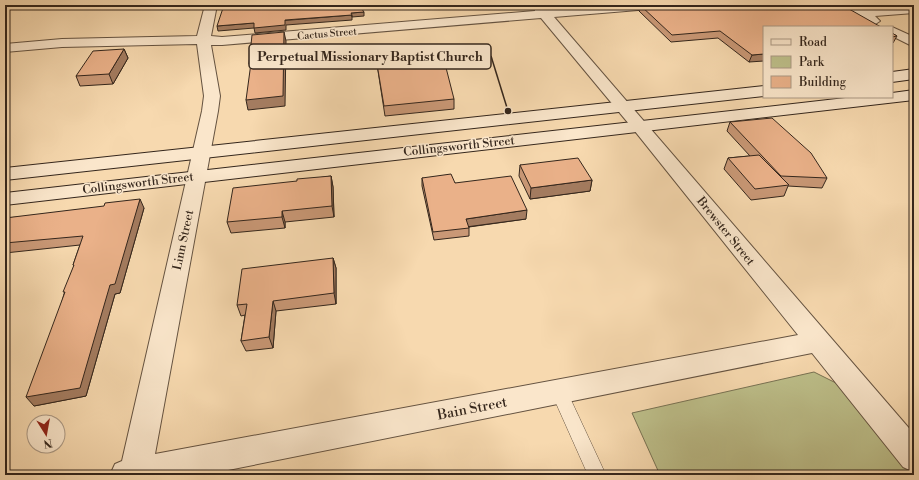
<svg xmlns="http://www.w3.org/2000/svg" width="919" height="480" viewBox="0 0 919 480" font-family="'Libre Bodoni',serif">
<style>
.green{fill:#bdbf8a;stroke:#787253}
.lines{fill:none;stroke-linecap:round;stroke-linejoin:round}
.service-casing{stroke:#655341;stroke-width:1}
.minor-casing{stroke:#655341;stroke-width:2}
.secondary-casing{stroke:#34261c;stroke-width:2}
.service{fill:#fae6cb;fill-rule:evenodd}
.minor{fill:#fae6cb;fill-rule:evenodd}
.secondary{fill:#fae6cb;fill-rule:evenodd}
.wall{fill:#c99876;stroke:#34261c}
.shaded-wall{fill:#a47c60;stroke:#34261c}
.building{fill:#eab189;stroke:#34261c}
.labels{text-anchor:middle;stroke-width:3;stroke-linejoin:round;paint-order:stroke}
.far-street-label{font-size:10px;fill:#34261c;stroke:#fae6cb}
.street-label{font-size:12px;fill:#34261c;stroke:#fae6cb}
.near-street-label{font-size:14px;fill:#34261c;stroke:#fae6cb}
.leader{fill:none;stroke:#34261c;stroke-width:1.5}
.callout-dot{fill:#34261c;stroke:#fae6cb;stroke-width:1.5}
.callout{fill:#fae6cb;stroke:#34261c;stroke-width:1.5}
.callout-label{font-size:13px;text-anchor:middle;font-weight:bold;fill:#34261c}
</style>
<rect width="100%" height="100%" fill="#f7d9af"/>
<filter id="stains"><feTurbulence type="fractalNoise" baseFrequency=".005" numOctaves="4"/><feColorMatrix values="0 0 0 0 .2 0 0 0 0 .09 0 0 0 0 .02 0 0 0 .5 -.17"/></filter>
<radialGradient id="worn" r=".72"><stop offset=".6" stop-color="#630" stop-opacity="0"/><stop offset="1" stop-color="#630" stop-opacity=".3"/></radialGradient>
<path class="green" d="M814,372l28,14 71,89h-253l-28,-62z"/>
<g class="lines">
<g class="service-casing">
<path id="service" d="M559,385l6,2 41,88h-18l-37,-83 2,-5z"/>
</g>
<g class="minor-casing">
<path id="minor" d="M205,5h12l-6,31 11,1 313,-26 -2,-6h11l4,5 58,-5h50l-6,4 -96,8 360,417v38l-11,-5 -91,-114 -609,122h-93l5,-11 7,-3 80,-350 2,-15 -7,-52 -135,3 -57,5v-8l57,-5 135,-3zM541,18l93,112 164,205 -643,119 63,-343 2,-15 -9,-51h11z
M837,5h15l10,5 52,-5v8l-39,3 5,5 -6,4 -18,-8z
M892,27l22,10v10l-22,-11z"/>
</g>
<g class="secondary-casing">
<path id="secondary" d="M914,69v10l-22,3v-10z
M764,86v10l-759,84v-12z
M914,90v10l-909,105v-12l849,-96h38v-4z"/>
</g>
<use href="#service" class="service"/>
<use href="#minor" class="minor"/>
<use href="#secondary" class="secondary"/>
</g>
<path class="wall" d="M640,5h202l-93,57 -31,-24 -47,4 -32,-31z
M892,33l5,3 -4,7h-1z
M124,49l4,9 -15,26 -33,2 -4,-10z
M376,58l78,41v10l-69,7z
M730,122l97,56 -5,10 -34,-2 -4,10 -33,4 -27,-31 4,-11 22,-2 -23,-25z
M520,165l72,15 -2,11 -60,8 -11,-23z
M331,176l2,11 1,30 -49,5v6l-54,5 -4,-11 70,-41z
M422,178l33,5 71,36 -57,8v9l-35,4 -12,-54z
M144,208l-24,85 -5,1 -29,102 -52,10 30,-112 10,-28 -1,-1 7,-20 -75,8v-35z
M333,258l3,10v36l-60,7 -3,37 -27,3 -5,-10 4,-26 -4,1 -4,-11z"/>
<path class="shaded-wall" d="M364,12v4l-12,1 -1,-4z
M352,15v5l-66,5v5l-31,3 -1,-5 -36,3 -1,-5z
M284,32l2,9 -1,65 -37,4 -2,-10z
M124,49l4,9 -15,26 -4,-10z
M764,54v7l-15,1 3,-7z
M331,176l2,11 1,30 -2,-11z
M592,180l-2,11 -60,8 1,-11z
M140,199l4,9 -24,85 -5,1 -29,102 -52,10 -8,-9 84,-112z
M527,210l-1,9 -60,8v-8z
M282,211l3,11v6l-3,-11z
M333,258l3,10v36l-2,-11z
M273,301l3,10 -3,37 -4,-11z"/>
<path class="building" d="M224,5h135l5,7 -13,1 1,2 -67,5v5l-31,3v-5l-37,3z
M640,5h202l39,22h-117v27l-12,1 -32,-24 -48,4z
M284,32l-1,64 -37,4 5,-37 -2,1 3,-29z
M892,33l5,3 -5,1z
M124,49l-15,25 -33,2 17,-25z
M442,52l12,47 -70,7 -8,-48z
M772,118l39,35 16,25 -46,-2 -51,-54z
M759,155l30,30 -34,4 -27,-31z
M578,158l14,22 -61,8 -11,-23z
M451,174l4,9 56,-7 16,34 -61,9 3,9 -36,4 -11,-54z
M331,176l1,30 -50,5v6l-55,5 6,-34 64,-7v-2z
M140,199l-25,85 -5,1 -30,103 -54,9 39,-105h-2l11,-27h-1l10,-29 -78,7v-25l99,-12 1,-3z
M333,258l1,35 -61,8 -4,36 -28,4 6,-37 -10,1 5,-36z"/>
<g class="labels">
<g class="far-street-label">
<text transform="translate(327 33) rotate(-5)" y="4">Cactus Street</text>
</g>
<g class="street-label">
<text transform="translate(459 146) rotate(-6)" y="4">Collingsworth Street</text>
<text transform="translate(138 183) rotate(-7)" y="4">Collingsworth Street</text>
<text transform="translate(726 231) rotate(51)" y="4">Brewster Street</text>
<text transform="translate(183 240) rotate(-78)" y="4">Linn Street</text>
</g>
<g class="near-street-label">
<text transform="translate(472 408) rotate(-11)" y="5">Bain Street</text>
</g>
</g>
<path class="leader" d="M508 111L491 56"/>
<circle class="callout-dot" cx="508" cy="111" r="4"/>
<rect class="callout" x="249" y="44" width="242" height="25" rx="4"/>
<g class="callout-label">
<text x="370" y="61">Perpetual Missionary Baptist Church</text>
</g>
<rect width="919" height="480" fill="none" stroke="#f7d9af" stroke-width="20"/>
<rect x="6" y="6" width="907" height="468" fill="none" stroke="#34261c" stroke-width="2"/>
<rect x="10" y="10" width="899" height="460" fill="none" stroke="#34261c"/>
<rect x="763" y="26" width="130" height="72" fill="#fae6cb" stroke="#ab9985"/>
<rect x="771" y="39" width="20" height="6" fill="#fae6cb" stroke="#ab9985"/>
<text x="799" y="46" font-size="12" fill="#34261c">Road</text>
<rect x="771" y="56" width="20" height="12" fill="#bdbf8a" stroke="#ab9985"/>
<text x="799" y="66" font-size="12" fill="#34261c">Park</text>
<rect x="771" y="76" width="20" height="12" fill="#eab189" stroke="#ab9985"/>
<text x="799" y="86" font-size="12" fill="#34261c">Building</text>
<g transform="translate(46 434) rotate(169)"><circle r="19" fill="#fae6cb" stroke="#ab9985"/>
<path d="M0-3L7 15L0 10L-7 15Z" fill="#8f2418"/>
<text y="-6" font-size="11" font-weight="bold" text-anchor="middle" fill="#34261c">N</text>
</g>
<rect width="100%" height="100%" filter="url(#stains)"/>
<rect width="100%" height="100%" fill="url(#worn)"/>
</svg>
